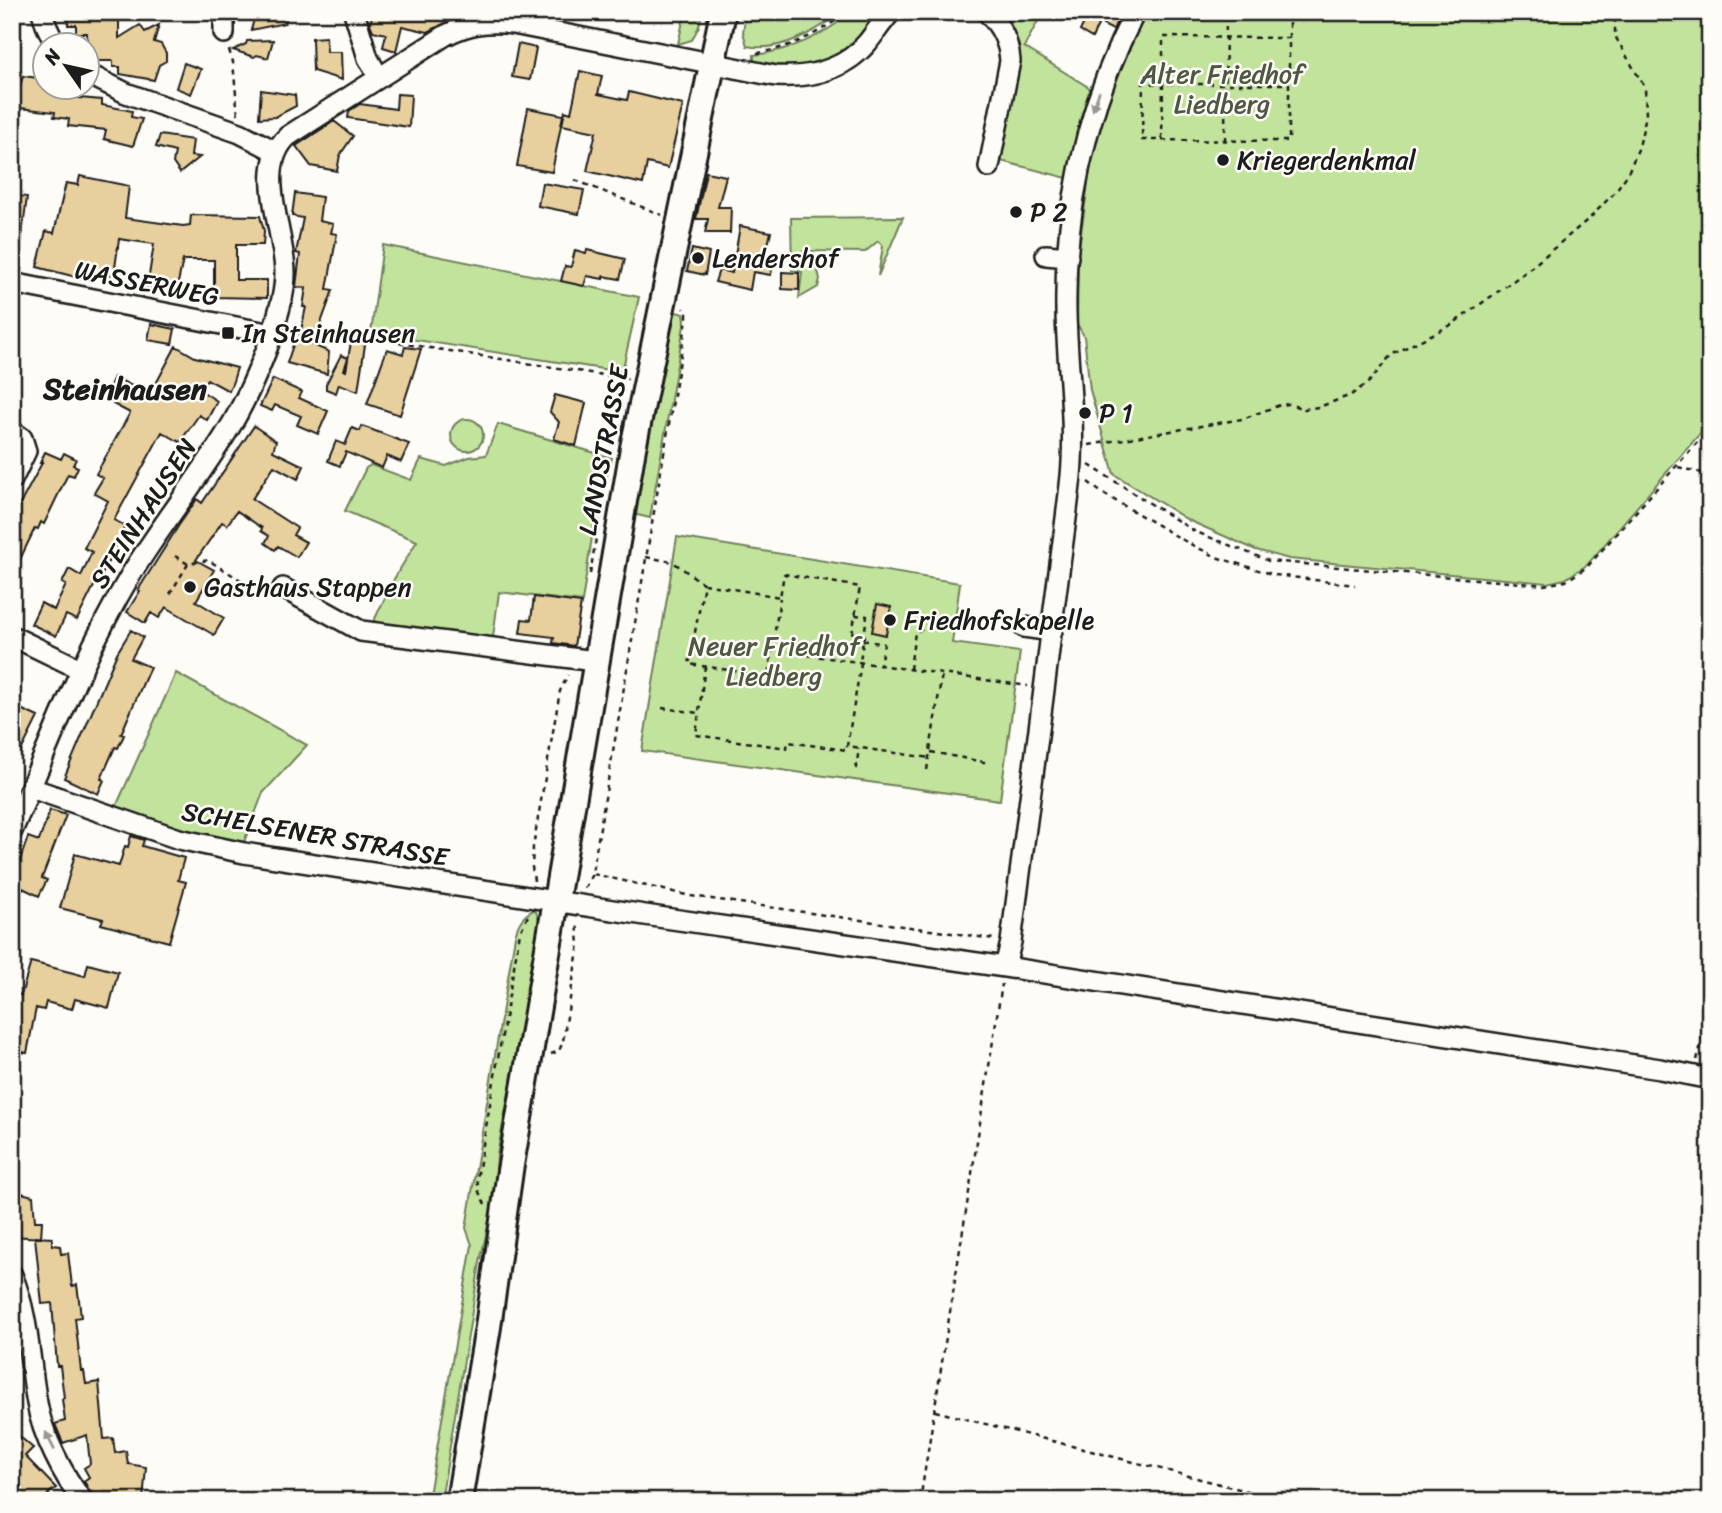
<svg xmlns="http://www.w3.org/2000/svg" width="1722" height="1513" viewBox="0 0 1722 1513" font-family="Sriracha,sans-serif">
<style>
.green{fill:#c2e39c;stroke:#6f805c;stroke-width:2}
.building{fill:#e8cf9e;stroke:#1c1c1c;stroke-width:2}
.lines{fill:none;stroke-linecap:round;stroke-linejoin:round}
.minor-casing{stroke:#1c1c1c;stroke-width:24}
.major-casing{stroke:#1c1c1c;stroke-width:30}
.path{stroke:#1c1c1c;stroke-width:2.5;stroke-dasharray:5 5;stroke-linecap:butt}
.minor{stroke:#fdfcf7;stroke-width:19}
.major{stroke:#fdfcf7;stroke-width:24}
.oneway{fill:#989794}
.poi-dot{fill:#1c1c1c;stroke:#fdfcf7;stroke-width:2.5}
.labels{text-anchor:middle;stroke-width:5;stroke-linejoin:round;paint-order:stroke}
.park-label{font-size:26px;fill:#4e5842;stroke:#fdfcf7}
.poi-label{font-size:26px;fill:#1c1c1c;stroke:#fdfcf7;text-anchor:start}
.street-label{font-size:26px;fill:#1c1c1c;stroke:#fdfcf7}
.quarter-label{font-size:30px;font-weight:bold;fill:#1c1c1c;stroke:#fdfcf7}
</style>
<rect width="100%" height="100%" fill="#fdfcf7"/>
<filter id="ink" filterUnits="userSpaceOnUse"><feTurbulence type="fractalNoise" baseFrequency=".0143" numOctaves="2"/><feDisplacementMap in="SourceGraphic" scale="14" xChannelSelector="R" yChannelSelector="G"/><feConvolveMatrix kernelMatrix="1 2 1 2 8 2 1 2 1" color-interpolation-filters="sRGB"/></filter>
<g filter="url(#ink)">
<path class="green" d="M685,12h17l-3,14 -7,14 -14,4z
M746,12h96c-25,19 -63,41 -95,34l-4,-14z
M853,12h27c-38,48 -65,64 -126,49v-6c40,-5 67,-19 99,-43z
M996,12h47l-19,35 69,43 -22,89 -74,-19 17,-85z
M1144,12h566v410l-123,143 -22,14 -18,4 -258,-24 -33,-9 -68,-30 -74,-46 -24,-84 -6,-54 -7,-12 1,-70 13,-91 18,-71z
M903,217l-25,59 5,-30 -5,-5 -13,11 -62,-1 1,16h13l3,12 -2,8 -19,11 3,-26 -10,-2 -1,-52z
M383,245l256,52 -17,75 -251,-39z
M672,311l12,3 1,6 -35,198 -21,-5z
M451 435a16 16 0 1 1 32 0a16 16 0 1 1-32 0Z
M498,424l114,34 -16,53 -14,91 -83,-10 -7,53 -122,-16 24,-50 23,-38 -72,-30 21,-43 5,-3 40,15 10,-21 25,7 23,-9 17,-2z
M677,537l283,46 -8,60 68,9 -20,148 -358,-49z
M176,673l131,72 -44,48 -21,54 -46,-9 -81,-29z
M535,909l4,11 -22,131 -20,104 -3,44 -14,63 -39,239h-13l44,-256 -6,-17 49,-292c3,-13 7,-20 20,-27z"/>
<path class="building" d="M69,12h50v26l21,-13 5,7 14,-7 -5,17 7,2 5,9v8l-7,4 -5,15 -34,-6v-7h-7v-6h-19v-7h-6l-1,-21h-11v-8h-8z
M256,12h32l-3,11 -34,7z
M373,12h94l-39,20 -26,-6 -6,25 -13,-4 3,-13 -13,-3 -3,-7z
M1089,12h15l-12,26 -12,-7z
M1109,12h12l-8,18 -10,-5z
M326,37l1,15h14l1,28 -29,-9 -1,-33z
M273,40l-5,18 -11,-3 -3,2 -21,-7 13,-6 1,-3z
M518,44l18,4 -6,32 -18,-3z
M184,63l17,6 -10,25 -15,-6z
M580,71l22,5 -4,18 29,6 2,-8 54,13 -15,63 -21,-5 -4,21 -56,-13 9,-39 -34,-7 3,-14 6,2z
M23,76l23,3v9h12l-1,8 45,4v5l30,6 -1,6 11,2 -9,27 -29,-7 2,-9 -38,-4 1,-7 -15,-2 1,-5 -43,-5v-21h8z
M261,90l34,5 1,11 -21,11 -16,1z
M397,94l14,1 -2,32 -61,-9 1,-7 11,-7 36,5z
M528,108l35,7 -11,57 -35,-6z
M334,121l19,15 -13,19 -3,16 -26,-5 -15,-20z
M160,135l33,5 -2,16 9,1 -20,16 -7,-10 2,-11 -19,-5z
M706,172l20,4 -8,31h13l-1,26h-25l3,-14h-12z
M80,176l49,10 -4,32 58,8 7,-1 1,-10 69,1 4,15 -1,14h-27v35h31v18l-53,-1v-37h-31l-8,36 -22,-5 -6,-3 7,-44 -35,-5 -5,36 -32,-5 -2,8 -43,-11 9,-36 8,2 12,-50 12,2z
M542,183l42,7 -5,24 -41,-8z
M295,193l27,4 -3,24 14,3 -2,9 6,1 -10,55 6,1 -20,55 16,7 -2,22 -40,-11 8,-24 4,1 7,-33h-3l3,-19 -10,-1 4,-33 -4,-1 7,-35 -11,-2z
M12,195l15,2 -7,54 -8,-1z
M740,226l31,6 -7,30 9,1 -2,12 -18,-3 -3,18 -35,-8 4,-12 13,3z
M692,249l17,4 -4,22 -18,-4z
M575,250l11,3 1,-3 38,9 -5,20 -17,-3v3l-16,-3 -3,10 -23,-5 4,-15 6,1z
M782,272l17,1v17l-17,-1z
M151,324l24,5 -3,15 -24,-4z
M352,336l14,2 -8,53 -19,-7 -3,9 -10,-4v-5l15,-29 7,3 -4,12 2,1z
M176,346l19,11 42,11 -4,13 -4,10 -22,-12 -7,11 17,11 -10,19 -8,-5 -19,27 -18,-10 -48,88 11,6 -27,57 -2,-1 -19,38 -11,-5 -10,21 -25,-12 10,-21 13,7 12,-25 -4,-2 7,-14 12,7 11,-24 -8,-4 24,-47 -14,-8 9,-15 -7,-4 34,-61 -17,-9 4,-9 -10,-3 7,-15 36,18z
M405,347l16,2 -21,66 -33,-11 20,-55 16,5z
M273,379l29,13 -3,6 29,13 -10,23 -21,-9 4,-9 -26,-11 -3,6 -12,-5z
M555,395l31,8 -10,43 -22,-7 5,-17 -9,-10z
M254,426l22,15 -3,10 31,15 -6,13 -24,-13 -22,33 45,29 -4,7 13,7 -9,15 -19,-11 -3,4 -10,-7 4,-7 -8,-5 1,-3 -25,-17 -10,14 -5,-3 -26,38 18,10 -18,31 28,17 -10,17 -48,-28 -7,11 -8,-5 -6,10 -18,-11 13,-21 -2,-1 41,-65 18,-26 5,4z
M362,426l47,18 -8,18 -14,-6 -5,12 -36,-16 -6,14 -12,-5 8,-20 9,4 7,-17 8,3z
M45,452l16,7 3,-6 12,6 -3,6 5,2 -4,9 -6,-2 -24,50 -3,-2 -3,7 -3,-1 -23,48v-57l30,-56h-2z
M534,597l47,6 -7,43 -21,-3 1,-6 -34,-4 2,-14 9,1z
M877,604l14,3 -5,28 -14,-3z
M131,630l12,7 -12,22 19,8 -29,67 3,1 -6,13 -3,-1 -14,32 3,1 -6,14 -34,-16 53,-125z
M12,705l26,12 -26,52z
M50,810l16,5 -24,63 5,2 -8,16 -27,-13v-16l4,-8 4,1 8,-23 11,4z
M131,836l13,4 -2,6 42,12 -6,22 8,2 -17,60 -68,-18 2,-5 -43,-11 15,-54 44,12 6,-20 3,1z
M31,962l54,14 3,-12 30,8 -9,36 -34,-9 -3,10 -26,-7 -2,8 -8,-2 -9,45 -15,-3v-19l6,-21 -6,-1v-16l9,2z
M14,1191l19,5 2,25h7l-1,17 -28,-2z
M35,1237l17,1v7l8,1 1,8 7,-1 4,33 5,-1 2,15 2,17 -6,1 6,53h3l2,13 13,-2 5,57 9,-1 2,15 11,-2 2,13 18,3 -3,34h-48l-11,-20 5,-4 -5,-9 6,-4 -3,-29 -24,8 -3,-7 -5,-12 10,-3 -3,-22 2,-1 -4,-32h-3l-5,-63 -10,1z
M12,1430l21,18 -8,8 31,32 -8,6 6,7h-42z"/>
<g class="lines">
<g class="minor-casing">
<path id="minor" d="M42,12l4,13 10,21
M224,12v21
M354,12l14,46 10,18
M987,12c14,14 22,29 23,49l-21,106
M88,74l38,19 114,40 35,18
M1046,255l22,2
M12,283l260,51
M12,431l10,7 4,13 -14,29
M283,588l78,43 234,30
M1024,627l28,4
M12,636l70,34
M31,788l148,51 65,14 414,64 347,50 655,102 50,10
M12,831c37,-85 70,-174 118,-255 32,-53 72,-101 103,-154 16,-28 28,-57 39,-87 6,-21 13,-41 13,-62 0,-42 -32,-105 3,-137l158,-101c24,-12 41,-14 67,-11l263,52c34,2 68,-6 91,-33 8,-10 15,-21 24,-31
M1005,967l6,-25c14,-108 29,-216 42,-325 6,-47 13,-94 18,-141 5,-54 -4,-110 -5,-164 -2,-105 21,-206 69,-300
M12,1275c17,41 17,85 25,128 5,31 26,73 46,98"/>
</g>
<g class="major-casing">
<path id="major" d="M459,1501l29,-174 22,-156 123,-723 90,-436"/>
</g>
<path class="path" d="M1184,12l104,2
M1289,38l-126,-1v47l-20,-1 -1,57 147,1v-129
M229,50l4,12 5,54
M757,53c34,-5 63,-20 90,-41
M1162,139l1,-55h126
M1225,141l1,-129
M575,180l87,35
M399,343l229,36
M1089,445l153,-26 38,-14 9,-1 15,5 15,-2 32,-12 18,-13 22,-27 60,-30 76,-54 65,-55 22,-23 13,-18 12,-28 7,-32 -1,-27 -30,-52v-24
M180,453l8,5
M1089,465l105,66 75,30 275,24 22,-4 21,-14 123,-139
M1678,467l32,8
M1088,482l14,11 88,51 29,14 56,17 80,10
M175,556l13,8 20,-4 36,22
M646,557l27,5 31,22 -15,80 79,12 4,-26 256,36
M590,574l11,-66
M704,584l76,13 4,-23 76,13 -10,59 -8,-1 -2,13
M170,594l18,-30
M855,615l12,1 -7,45
M863,640l21,4 -4,20
M772,650l8,-52
M861,663l-14,83 83,12
M705,666l-9,69 91,13 1,-6 59,8v-4
M910,669l5,-37 40,-13
M662,708l37,5
M931,752l58,11
M856,769l3,-21
M927,770l15,-96
M593,874l98,22 303,43
M534,881l-2,-14 1,-20 27,-156 8,-16
M585,888l7,-14 95,-555v-8l-3,-3
M551,1054l8,-3 4,-10 16,-97 -2,-22
M1697,1060l13,-51
M485,1204l-6,-12 -2,-13 43,-247 9,-18
M935,1411l351,90
M920,1501l82,-517"/>
<use href="#minor" class="minor"/>
<use href="#major" class="major"/>
</g>
<defs><path id="oneway-solid" d="M-6-.8H1V-3.2L6.5 0L1 3.2V.8H-6Z" transform="scale(1.75)"/></defs>
<g class="oneway">
<use href="#oneway-solid" transform="translate(1096 101) rotate(109)"/>
<use href="#oneway-solid" transform="translate(50 1441) rotate(-116)"/>
</g>
</g>
<g class="poi-dot">
<circle cx="1223" cy="160" r="7"/>
<circle cx="1016" cy="212" r="7"/>
<circle cx="698" cy="258" r="7"/>
<rect x="221" y="326" width="14" height="14" rx="3.5"/>
<circle cx="1085" cy="413" r="7"/>
<circle cx="190" cy="587" r="7"/>
<circle cx="890" cy="620" r="7"/>
</g>
<g class="labels">
<g class="park-label">
<text x="1222" y="83">Alter Friedhof<tspan x="1222" dy="30">Liedberg</tspan></text>
<text x="774" y="655">Neuer Friedhof<tspan x="774" dy="30">Liedberg</tspan></text>
</g>
<g class="poi-label">
<text x="1237" y="169">Kriegerdenkmal</text>
<text x="1030" y="221">P 2</text>
<text x="712" y="267">Lendershof</text>
<text x="242" y="342">In Steinhausen</text>
<text x="1099" y="422">P 1</text>
<text x="204" y="596">Gasthaus Stappen</text>
<text x="904" y="629">Friedhofskapelle</text>
</g>
<g class="street-label">
<text transform="translate(147 283) rotate(11)" y="9">WASSERWEG</text>
<text transform="translate(603 450) rotate(-79)" y="9">LANDSTRASSE</text>
<text transform="translate(143 513) rotate(-57)" y="9">STEINHAUSEN</text>
<text transform="translate(315 834) rotate(10)" y="9">SCHELSENER STRASSE</text>
</g>
<g class="quarter-label">
<text x="125" y="399">Steinhausen</text>
</g>
</g>
<rect width="1722" height="1513" fill="none" stroke="#fdfcf7" stroke-width="42"/>
<rect x="21" y="21" width="1680" height="1471" fill="none" stroke="#1c1c1c" stroke-width="2.5" filter="url(#ink)"/>
<g transform="translate(66 66) rotate(304)"><circle r="33" fill="#fdfcf7" stroke="#a3a29f" stroke-width="2"/>
<path d="M0-5L12 26L0 18L-12 26Z" fill="#1c1c1c"/>
<text y="-10" font-size="19" font-weight="bold" text-anchor="middle" fill="#1c1c1c">N</text>
</g>
</svg>
